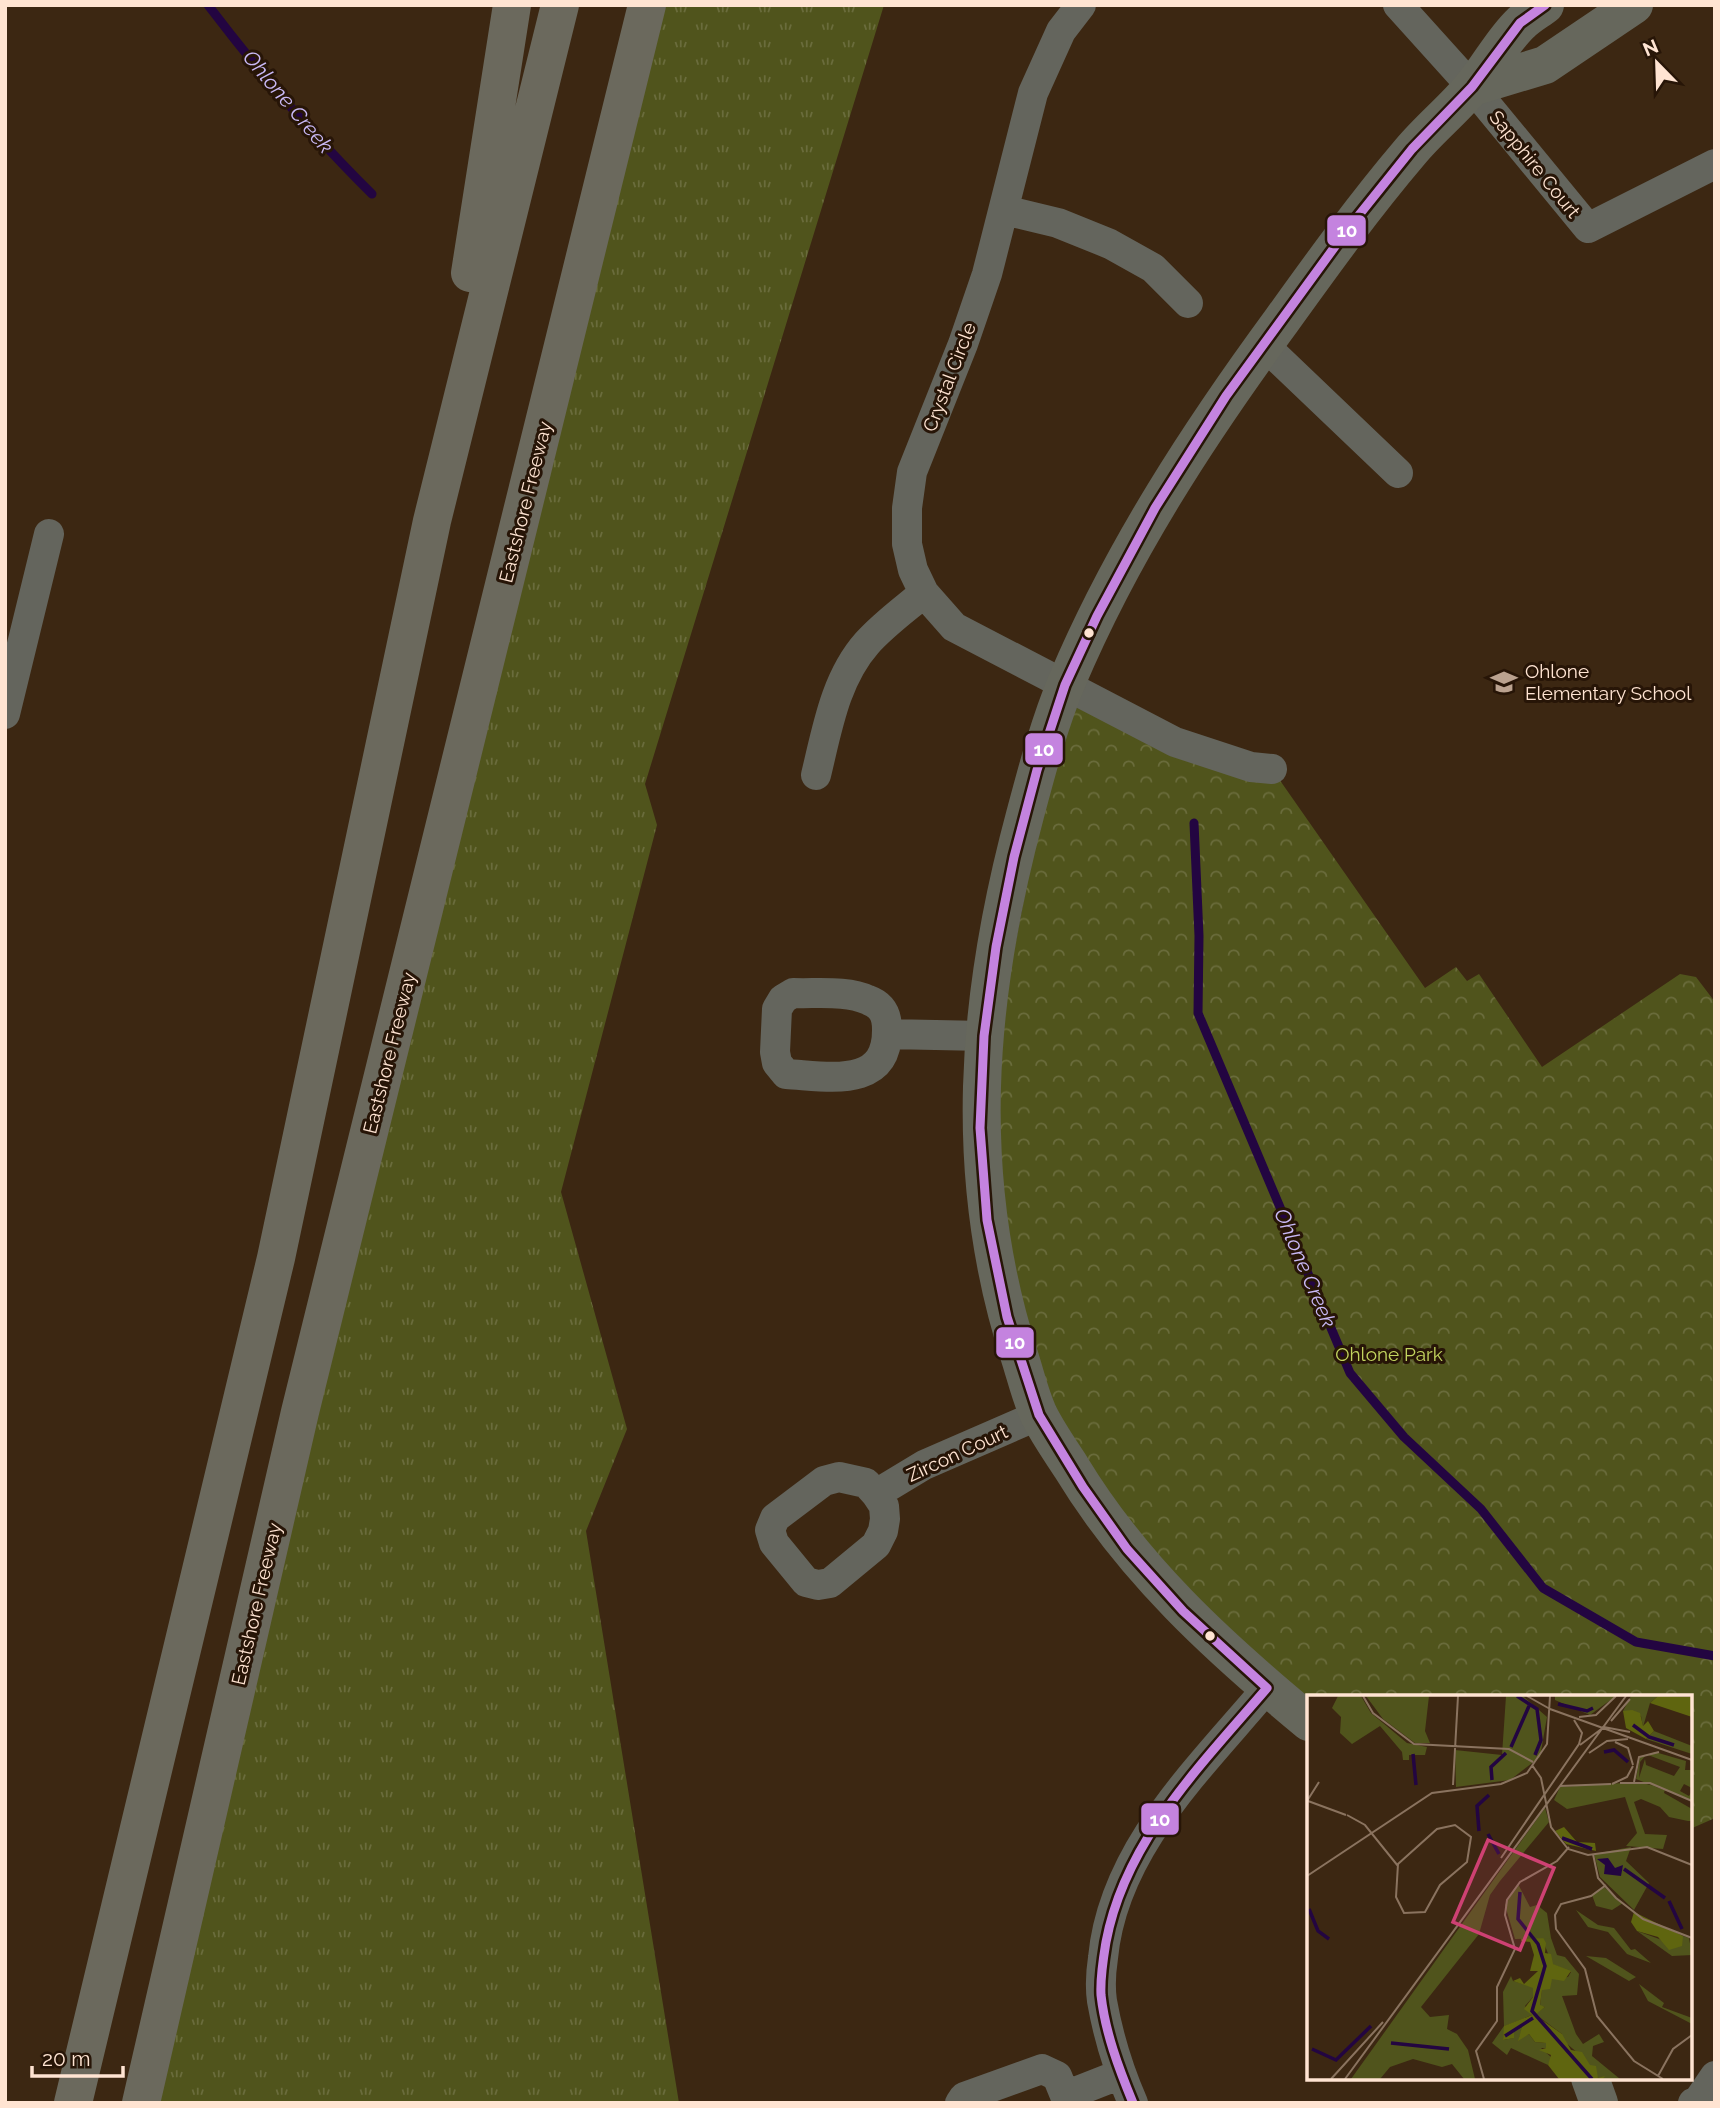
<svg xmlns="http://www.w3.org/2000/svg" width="1720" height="2108" viewBox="0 0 1720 2108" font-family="Raleway,sans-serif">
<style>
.grass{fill:url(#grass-tufts)}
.park{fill:url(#park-crowns)}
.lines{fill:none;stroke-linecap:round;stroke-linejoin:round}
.stream{stroke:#230541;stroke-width:9}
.street{stroke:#64655d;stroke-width:30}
.secondary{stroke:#66675c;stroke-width:38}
.highway{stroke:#6b695d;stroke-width:38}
.bus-1-casing{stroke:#271507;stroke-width:14}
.bus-1{stroke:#c483df;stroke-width:9}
.bus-dot{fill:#ffe4d2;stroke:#271507;stroke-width:2.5}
.labels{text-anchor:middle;stroke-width:6;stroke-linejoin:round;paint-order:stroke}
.street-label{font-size:19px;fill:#ffe4d2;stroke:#271507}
.poi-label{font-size:19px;fill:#ffe4d2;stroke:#271507;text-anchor:start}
.park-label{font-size:19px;fill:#c2d45f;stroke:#271507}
.water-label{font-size:21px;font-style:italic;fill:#c9b9f6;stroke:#271507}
.inset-river{fill:none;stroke:#230541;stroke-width:3.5}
.inset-road{fill:none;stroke:#8a735f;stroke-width:2}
.view{fill:#ce4173;fill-opacity:0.15;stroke:#ce4173;stroke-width:3.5}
.inset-edge{fill:none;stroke:#ffe4d2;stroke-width:3.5}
.line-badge{stroke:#271507;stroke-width:2.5}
.badge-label{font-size:19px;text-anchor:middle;font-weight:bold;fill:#fff}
</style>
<defs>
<pattern id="grass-tufts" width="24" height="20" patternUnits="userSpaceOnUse" patternTransform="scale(1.75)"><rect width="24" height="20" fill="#50541c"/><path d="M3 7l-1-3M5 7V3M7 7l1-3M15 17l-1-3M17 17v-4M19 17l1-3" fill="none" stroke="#6a6c3c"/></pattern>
<pattern id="park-crowns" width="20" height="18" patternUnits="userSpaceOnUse" patternTransform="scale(1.75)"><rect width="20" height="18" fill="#50541c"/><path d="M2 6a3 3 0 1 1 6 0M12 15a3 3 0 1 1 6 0" fill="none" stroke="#6a6c3c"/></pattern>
</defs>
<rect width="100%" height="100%" fill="#3c2712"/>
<path class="grass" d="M647,5h237l-239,779 12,41 -96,367 66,237 -41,102 93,572h-538z"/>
<path class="park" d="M1065,685l207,84 153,219 31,-21 11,14 12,-7 63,93 138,-93 16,3 19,25v816l-25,11v-132h-381l-42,-9 -228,-273 -59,-287z"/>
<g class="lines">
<path class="stream" d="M208,5c51,67 104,130 164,189
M1194,823l5,113 -1,77 152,360 54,64 77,72 62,79 93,54 79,14"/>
<path class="street" d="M1081,5l-20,26 -28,62 -46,181 -24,70 -51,128 -5,36v36l6,26 11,23 30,34 221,115 76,25 21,2
M1398,5l74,82 116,141 127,-64
M1004,210l54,13 52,21 43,24 35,35
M1264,345l134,128
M5,714l44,-180
M816,775c11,-45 19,-96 51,-132 17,-19 38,-34 57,-50
M793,993c23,1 54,-3 75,7 14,5 19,15 19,29 1,61 -60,47 -101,45l-9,-11 -2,-11 2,-43 6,-10z
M887,1034l97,2
M839,1477l27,6 10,11 8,12 1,13 -2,12 -7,14 -46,38 -12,2 -12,-3 -32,-39 -4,-13 5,-12 49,-37z
M876,1494l48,-29 115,-50
M1065,2096l56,-22
M960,2103l4,-6 78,-28 15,7 11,27
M1133,2103c-14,-32 -25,-68 -31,-102 -2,-14 -1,-30 1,-43 10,-109 98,-191 164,-270
M1693,2103l5,-2 17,-25"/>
<path class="secondary" d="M1472,87l73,-22 89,-60
M1309,1722c-92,-76 -176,-153 -238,-255 -11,-17 -23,-34 -32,-52 -8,-17 -13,-38 -19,-57 -59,-182 -44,-361 5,-543 12,-45 24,-91 42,-134 55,-130 132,-248 215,-361 41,-57 82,-114 128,-168 19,-23 43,-42 62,-65 17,-20 30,-46 49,-64 7,-7 16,-12 24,-18
M1590,2078l9,25"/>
<path class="highway" d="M470,273l42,-268
M73,2103l203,-845 156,-737 128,-516
M141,2103l159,-691 347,-1407"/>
<g class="bus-1-casing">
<path id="bus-1" d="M1133,2103c-14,-34 -28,-71 -32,-108 -1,-18 2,-35 5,-53 19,-102 96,-178 161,-254l-84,-77 -56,-62 -44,-62 -44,-72 -32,-98 -20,-97 -7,-92 4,-92 12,-89 18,-90 23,-87 28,-85 32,-69 58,-108 71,-112 121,-166 65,-81 60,-62 48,-64 25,-18"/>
</g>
<use href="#bus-1" class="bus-1"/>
</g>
<defs>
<g id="school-bare" transform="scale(2.1)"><path d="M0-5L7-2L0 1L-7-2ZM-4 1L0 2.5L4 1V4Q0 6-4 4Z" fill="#bba28f" stroke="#271507" stroke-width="2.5" paint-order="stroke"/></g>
</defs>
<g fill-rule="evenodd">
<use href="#school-bare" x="1504" y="682"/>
</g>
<g class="bus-dot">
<circle cx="1089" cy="633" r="6"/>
<circle cx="1210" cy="1636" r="6"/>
</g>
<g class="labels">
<g class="street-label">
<text transform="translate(1535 164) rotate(51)" y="7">Sapphire Court</text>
<text transform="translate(949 377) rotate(-69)" y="7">Crystal Circle</text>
<text transform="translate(525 502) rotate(-76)" y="7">Eastshore Freeway</text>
<text transform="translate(389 1053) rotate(-76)" y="7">Eastshore Freeway</text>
<text transform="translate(957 1453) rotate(-25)" y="7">Zircon Court</text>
<text transform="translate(256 1604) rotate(-77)" y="7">Eastshore Freeway</text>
</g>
<g class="poi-label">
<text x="1525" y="678">Ohlone<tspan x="1525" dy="22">Elementary School</tspan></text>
</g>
<g class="park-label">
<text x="1389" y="1361">Ohlone Park</text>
</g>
<g class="water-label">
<text transform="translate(288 102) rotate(50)" y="7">Ohlone Creek</text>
<text transform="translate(1305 1268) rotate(67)" y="7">Ohlone Creek</text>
</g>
</g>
<g transform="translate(1307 1695)">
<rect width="385" height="385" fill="#3c2712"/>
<path d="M199,1h17l24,21 -7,40 -30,23 -54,7 -1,-37 47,5zM248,1h61l-26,19 -35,-15zM324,1h27l-8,7 -7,24 -2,-11 -18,-5zM347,36l38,15v8l-46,-15zM348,57l31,9 -1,9h7v18l-8,-4 -4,7 9,5 3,-5v10l-56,-22 4,-22zM339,60h2l32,12 -6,9 -28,-11 -1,-6 -6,19 1,-16zM332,87l26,7 -1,4 28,16v12h-4l-19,-4 -9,-10 -19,-8 -7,3 11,32 22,1 -4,14 -37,-3 11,-13 -12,-36 -58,12 -13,-9 6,-13zM238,113l4,14 -49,59 -10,14 -11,39 -58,73 9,10 19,-2 -2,14 10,5 11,16 7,29h-11l-12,-15 -10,3 -29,-8 -23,8 -10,12h-29zM269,215l22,15 16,3 17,22 4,-1 16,14 -24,-9 -19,-22 -20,-5zM330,236l39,14 7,-9 6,2 3,17 -20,1zM235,243h9l6,17 8,2 14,17 -2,21 -15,1 14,38 7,10 16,-10 5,8 -11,4 -1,10 28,23h-21l-14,-20 -25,-21 2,-4 -27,-20 10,-7 -5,-1 2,-18 10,-9 16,-2 3,-5 -19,-8zM279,261l20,2 30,19 -7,4zM204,281l2,5 20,6v10l-8,9 7,9 -27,11 -2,14 10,-2 1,-8 9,-3 -4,11 10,-4 6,8 11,1 1,5h-6l11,10 -4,7 -37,-17 -4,7 -15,-12 12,-17 -1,-34zM332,289l25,19 -2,4 30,11v6l-44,-23z" fill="#50541c" fill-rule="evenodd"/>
<path d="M351,1l34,1v20l-42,-14zM325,15l8,3 3,13 5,-5 6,10 -8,8 -20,-11 -3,-17zM257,132l13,15 18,1 1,8 -30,-7 -11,-13zM217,207l22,41 -1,10 6,1 2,10 18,7 -7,10 -12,-2 -2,10 -8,1 -2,15 5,2 -10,8 27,19 9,16 11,2 8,13 6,1 2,12 7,-2 -2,3h-44l-11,-14 3,-10 -12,-5 7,-2v-5l-11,-1 -6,-8 -11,7 4,-14 -8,3v8l-11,2 1,-14 28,-11 -8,-6 9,-12v-9l-20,-7 7,-3 4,6 14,-13h-8l4,-16 -4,-13 -9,-1zM327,217l49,24 -1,10 -13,4 -11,-13 -21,-6 -6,-9z" fill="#5f650f"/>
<path d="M59,1h63l-4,35 5,12h-15l-32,-24z" fill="#50541c"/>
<path d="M31,1h23l10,17 36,30 20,4 -2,8h-16v5h-6l-1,-8 -22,-26 -28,18 -12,-11 1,-16 -9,-9zM324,152l-5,14 23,22 -15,27 -34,-33 -6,-23zM211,189l12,23 7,-2 10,8 4,25 -36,1 -10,-34zM297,192l19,16 -11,7 -16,-4 -4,-11z" fill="#50541c"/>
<path d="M301,163l7,10 8,-3 -2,11 -17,-2 1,-9 -8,-6z" fill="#230541"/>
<path class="inset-river" d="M210,1l20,13 4,31 -6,15M251,9l29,7 6,-3M326,30l16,12 25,8M204,52l18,-41M297,57l10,-2 14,12M106,59l3,31M185,85l-1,-13 15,-14M172,136l-2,-25 12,-11M181,139l11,20M255,143l30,11M317,174l41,29M213,197l-2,27 20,25 7,22 -13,45 60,68M362,206l13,28M2,214l9,22 11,8M198,341l28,-18M84,348l58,6M5,354l24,11 35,-34"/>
<path class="inset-road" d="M56,1l10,17 41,31 95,5 24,13M220,1l23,13M243,14l142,51M272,22l17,-2 20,-19M304,26l19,-22M308,47l13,6 5,17M273,50l24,-18 26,5M282,58l18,-12 21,-2M225,70l9,13 10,49 17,22 20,6 59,-8 45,18M327,87l5,-25 20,-5M313,88h30l42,18M305,89l15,-7 6,-11M146,90l5,-89M253,91l51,-2M0,106l12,-19M1,106l38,14M40,120l18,10 33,41M148,130l16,12 -4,25 -27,23 -15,27 -21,1 -8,-16 2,-33 39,-35zM286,159l5,24 18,20 27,21 49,19M194,163l78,-114 3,-11 -8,-13M0,181l125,-83 69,-9 26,-11 20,-29 3,-48M299,190l-15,11 -30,8 -6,11 1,14 29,40 12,47 37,45 29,18M0,340v33M351,381l15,-27 19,-14M24,384l52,-57M38,384l281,-383M177,384l-8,-28 21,-30v-34l18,-38 -10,-34 2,-15 13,-18 37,-21 12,-14"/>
<path class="view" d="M181,145l66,28 -34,82 -67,-28z"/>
<rect width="385" height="385" class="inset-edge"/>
</g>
<g class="line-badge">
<rect x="1326" y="214" width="41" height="33" rx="7" fill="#c483df"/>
<rect x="1024" y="732" width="40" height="34" rx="7" fill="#c483df"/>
<rect x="995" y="1326" width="40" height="33" rx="7" fill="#c483df"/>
<rect x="1140" y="1802" width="40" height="34" rx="7" fill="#c483df"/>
</g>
<g class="badge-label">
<text x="1347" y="237">10</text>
<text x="1044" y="756">10</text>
<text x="1015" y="1349">10</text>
<text x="1160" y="1826">10</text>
</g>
<rect width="1720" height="2108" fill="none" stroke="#ffe4d2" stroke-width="14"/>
<g transform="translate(1657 63) rotate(337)" stroke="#271507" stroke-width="5" paint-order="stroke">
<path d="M0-5L12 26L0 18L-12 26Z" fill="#ffe4d2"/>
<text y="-10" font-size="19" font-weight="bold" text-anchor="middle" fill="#ffe4d2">N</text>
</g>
<path d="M32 2066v10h91v-10" fill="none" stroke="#ffe4d2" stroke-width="3.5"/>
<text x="42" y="2066" font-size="21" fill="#ffe4d2" stroke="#271507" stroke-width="5" paint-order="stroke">20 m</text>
</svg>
